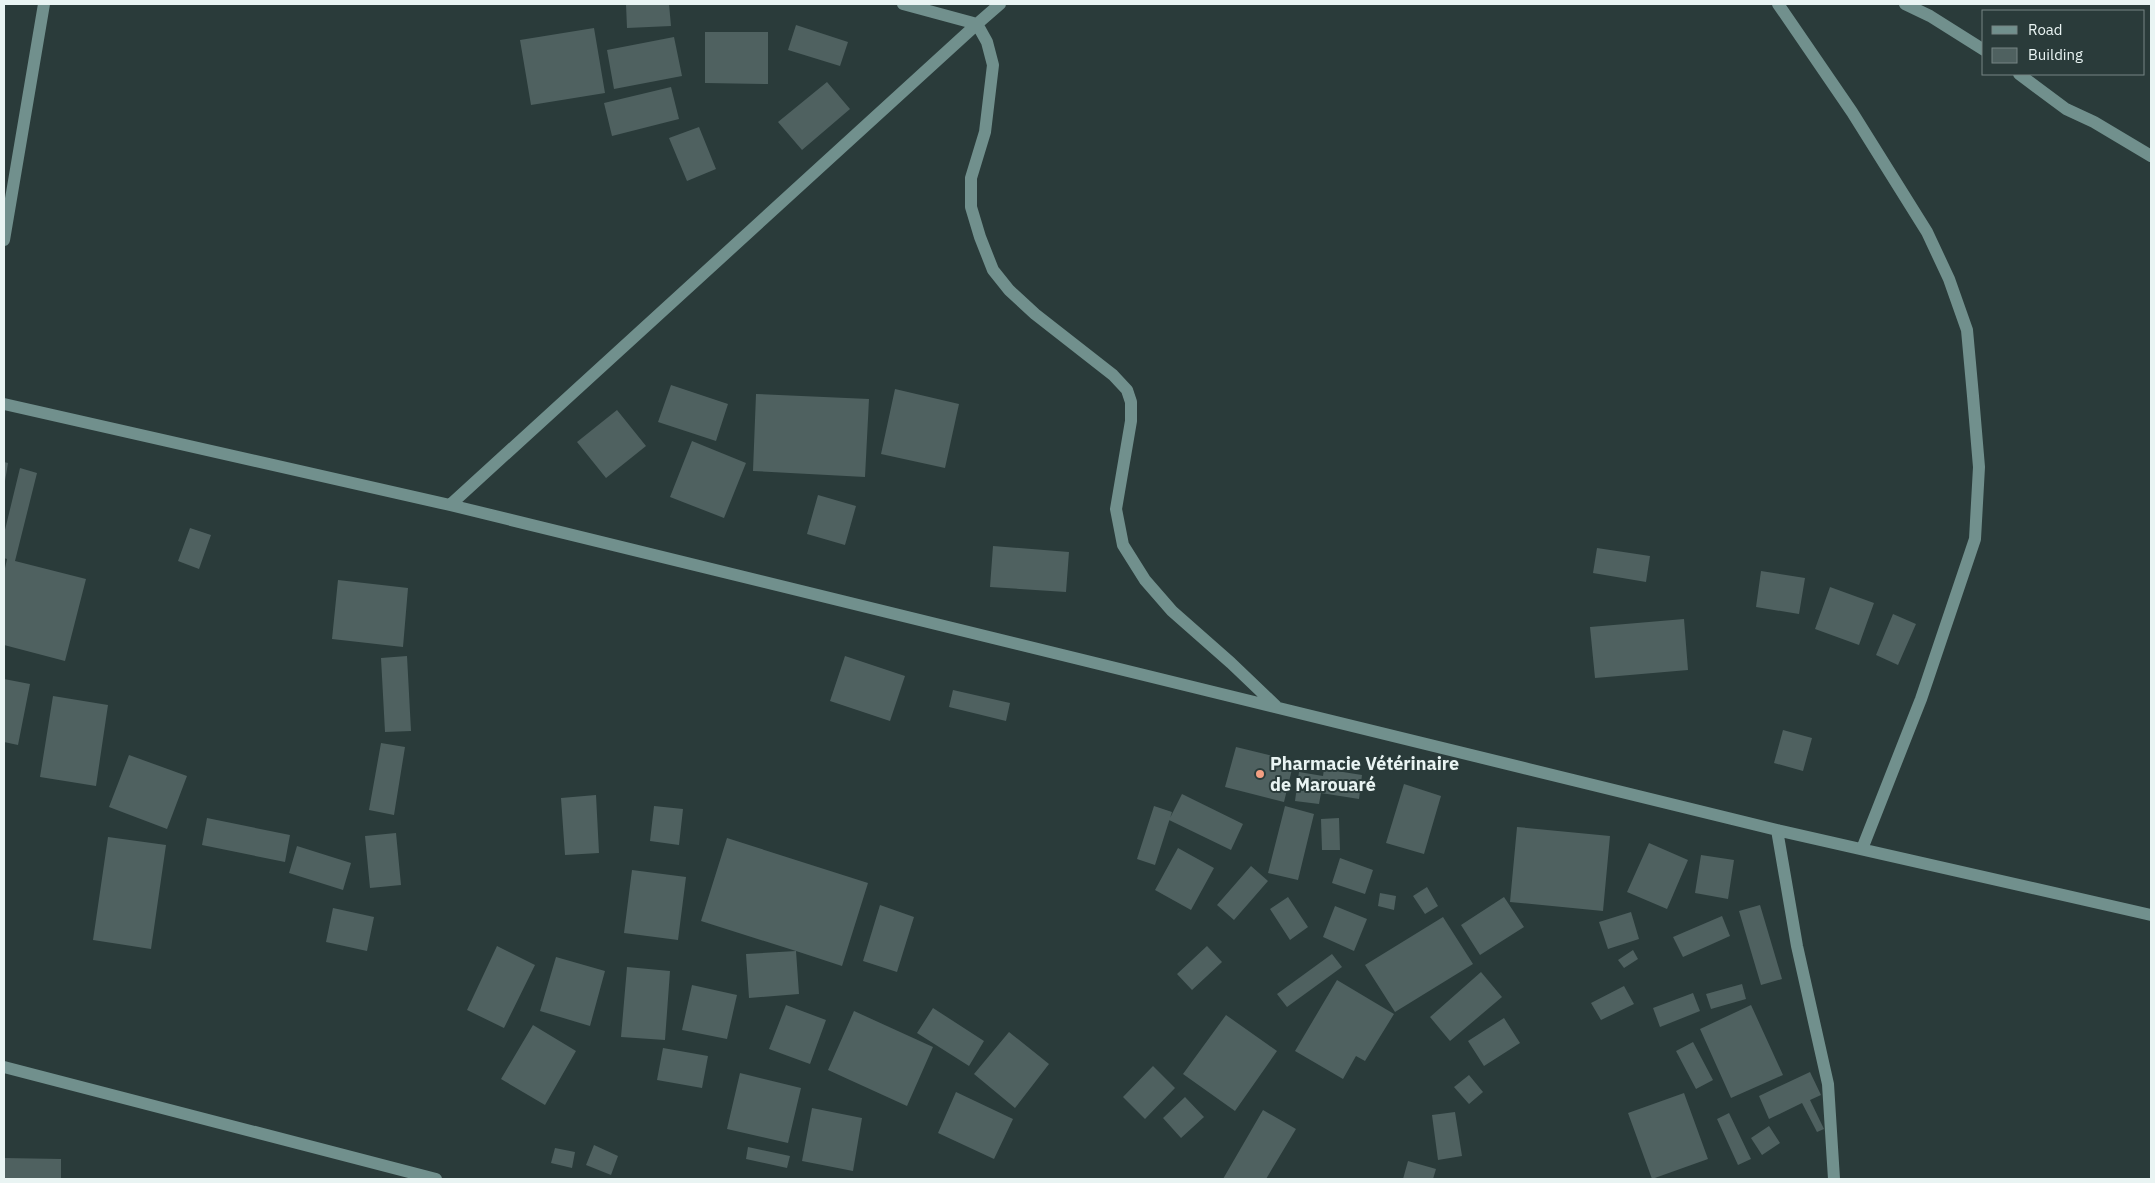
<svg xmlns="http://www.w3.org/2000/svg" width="2155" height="1183" viewBox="0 0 2155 1183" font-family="'IBM Plex Sans',sans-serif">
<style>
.building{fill:#4f6160}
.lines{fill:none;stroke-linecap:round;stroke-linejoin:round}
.minor{stroke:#71908d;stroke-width:12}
.poi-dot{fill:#f39f82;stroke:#2a3b3a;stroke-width:2}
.labels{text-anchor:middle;stroke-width:4;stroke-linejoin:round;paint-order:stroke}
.poi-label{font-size:18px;font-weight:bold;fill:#e9f4f3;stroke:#2a3b3a;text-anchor:start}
</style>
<rect width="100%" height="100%" fill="#2a3b3a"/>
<path class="building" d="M626,4h43l2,22 -44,2z
M796,25l52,17 -8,24 -52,-16z
M594,28l11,65 -74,12 -11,-65z
M705,32h63v52l-63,-1z
M674,37l8,39 -68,13 -7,-39z
M827,82l23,27 -48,41 -24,-28z
M671,87l8,32 -67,17 -8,-33z
M699,127l17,42 -29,12 -18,-43z
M671,385l57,19 -12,37 -58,-19z
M895,389l64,15 -14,64 -64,-14z
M756,394l113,5 -4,78 -112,-6z
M617,410l29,36 -40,32 -29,-36z
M692,441l54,22 -22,55 -54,-21z
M4,462l4,1 -3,18 -1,-1z
M20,468l17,5 -22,88 71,18 -21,82 -61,-16v-72l3,-14 -3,-1v-24z
M818,495l38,11 -11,39 -38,-11z
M190,528l21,7 -12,34 -21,-8z
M993,546l76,6 -3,40 -76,-5z
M1597,548l53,8 -4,26 -53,-9z
M1761,571l44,7 -6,36 -43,-7z
M338,580l70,8 -5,59 -71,-8z
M1830,587l44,16 -15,42 -44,-16z
M1893,614l23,10 -18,41 -22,-10z
M1684,619l4,51 -93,8 -5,-51z
M407,656l4,75 -26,1 -4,-74z
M845,656l60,20 -15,45 -60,-20z
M4,679l26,5 -12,61 -14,-3z
M953,690l57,13 -4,18 -57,-14z
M53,696l55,9 -12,81 -56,-9z
M1783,730l29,8 -9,33 -29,-8z
M381,743l24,4 -11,68 -25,-5z
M1236,747l58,14 -10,41 -59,-15z
M129,755l58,21 -20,53 -58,-22z
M1324,769l38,6 -3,24 -38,-6 -2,11 -24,-3 4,-29 24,4z
M1404,784l37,12 -17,58 -38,-11z
M1182,794l61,30 -12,26 -62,-30z
M596,795l3,58 -34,2 -4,-57z
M654,806l29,3 -4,36 -29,-4z
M1154,806l18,6 -17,53 -18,-6z
M1285,806l29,8 -16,66 -30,-7z
M207,818l83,17 -5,27 -83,-17z
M1339,818l1,32h-18l-1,-31z
M1517,827l93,9 -7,75 -93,-9z
M396,833l5,52 -31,3 -5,-52z
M108,837l58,8 -15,104 -58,-9z
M727,838l141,45 -26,83 -46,-15 3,43 -50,4 -3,-44 50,-3 -95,-30z
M1649,843l39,17 -21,49 -40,-17z
M297,846l54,17 -8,27 -54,-17z
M1178,848l36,20 -23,42 -36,-20z
M1701,855l33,5 -6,39 -33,-6z
M1340,858l33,12 -8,24 -33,-11z
M1251,866l17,15 -34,39 -17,-15z
M632,870l54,7 -8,63 -54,-7z
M1427,887l11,19 -13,8 -12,-18z
M1380,893l16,3 -2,14 -16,-4z
M1288,897l20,30 -18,13 -20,-31z
M1504,897l20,30 -44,28 -19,-30z
M880,905l34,12 -17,55 -34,-11z
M1760,905l22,74 -21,6 -22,-74z
M1335,906l32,13 -13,32 -31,-14z
M333,908l41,9 -7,34 -41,-9z
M1631,912l8,27 -31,10 -9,-27z
M1722,916l8,20 -47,21 -10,-20z
M1443,917l30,47 -78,48 -30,-47z
M497,946l38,19 -31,63 -37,-18z
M1207,946l15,16 -30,28 -15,-16z
M1633,950l5,9 -14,9 -6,-8z
M1332,954l10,13 -55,40 -10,-13z
M556,957l49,14 -15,55 -50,-15z
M627,967l43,4 -5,69 -44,-3z
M1481,972l21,25 -52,44 -20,-24z
M1337,980l57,34 -29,47 -9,-5 -13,23 -48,-28z
M1742,984l4,15 -35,10 -5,-15z
M692,985l45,10 -10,44 -45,-9z
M1624,986l10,18 -33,16 -10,-17z
M1693,993l7,18 -40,16 -7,-19z
M786,1005l40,15 -16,44 -41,-15z
M1751,1005l32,70 -52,23 -31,-69z
M933,1008l51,33 -15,25 -52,-33z
M854,1011l79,36 -26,59 -79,-36z
M1226,1015l51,36 -42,60 -52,-37z
M1504,1018l16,25 -36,23 -16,-25z
M533,1025l43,26 -31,54 -44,-26z
M1009,1032l40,32 -34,44 -41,-34z
M1693,1042l20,38 -17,9 -20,-38z
M663,1048l45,8 -6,32 -45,-8z
M1153,1066l22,22 -30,31 -22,-22z
M1810,1072l11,23 -11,5 14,29 -7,3 -15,-29 -33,16 -10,-23z
M740,1073l61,15 -13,55 -61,-14z
M1469,1075l14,17 -14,12 -15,-17z
M956,1092l57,27 -19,40 -56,-26z
M1684,1093l24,66 -56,20 -24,-66z
M1185,1097l19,20 -23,21 -18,-20z
M812,1108l50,10 -9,53 -51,-10z
M1263,1110l33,19 -30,50h-43z
M1455,1112l7,44 -24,4 -6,-45z
M1729,1113l22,46 -13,6 -21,-46z
M1769,1126l11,17 -18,12 -11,-17z
M594,1145l24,11 -7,19 -25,-10z
M748,1147l42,9 -3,12 -41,-9z
M555,1148l20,4 -3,16 -21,-5z
M4,1158l57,1v20h-57z
M1408,1161l28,8 -3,10h-30z"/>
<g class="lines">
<path class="minor" d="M903,4l74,20 23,-20
M1778,4l74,108 75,120 22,47 18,51 6,66 6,71 -4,72 -54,160 -59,150
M1905,4l25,12 54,34
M2019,74l47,35 28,13 57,34
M4,240l40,-236
M4,404l446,101 1327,325 374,85
M450,505l527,-481 10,18 6,23 -8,67 -14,46v29l9,30 13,33 16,20 26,24 78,61 14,15 4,12v19l-15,88 7,36 22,35 27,31 59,52 45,43
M1777,830l20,116 31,138 6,95
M4,1067l432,112"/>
</g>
<circle class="poi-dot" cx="1260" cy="774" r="5"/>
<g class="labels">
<g class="poi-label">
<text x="1270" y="770">Pharmacie Vétérinaire<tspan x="1270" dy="21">de Marouaré</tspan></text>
</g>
</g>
<rect width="2155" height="1183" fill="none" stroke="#e9f4f3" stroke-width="10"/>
<rect x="1982" y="10" width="162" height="65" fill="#2a3b3a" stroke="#768584"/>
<rect x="1992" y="26" width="25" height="8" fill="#71908d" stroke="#768584"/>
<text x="2028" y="35" font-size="15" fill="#e9f4f3">Road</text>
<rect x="1992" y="48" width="25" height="15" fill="#4f6160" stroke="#768584"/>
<text x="2028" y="60" font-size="15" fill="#e9f4f3">Building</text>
</svg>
